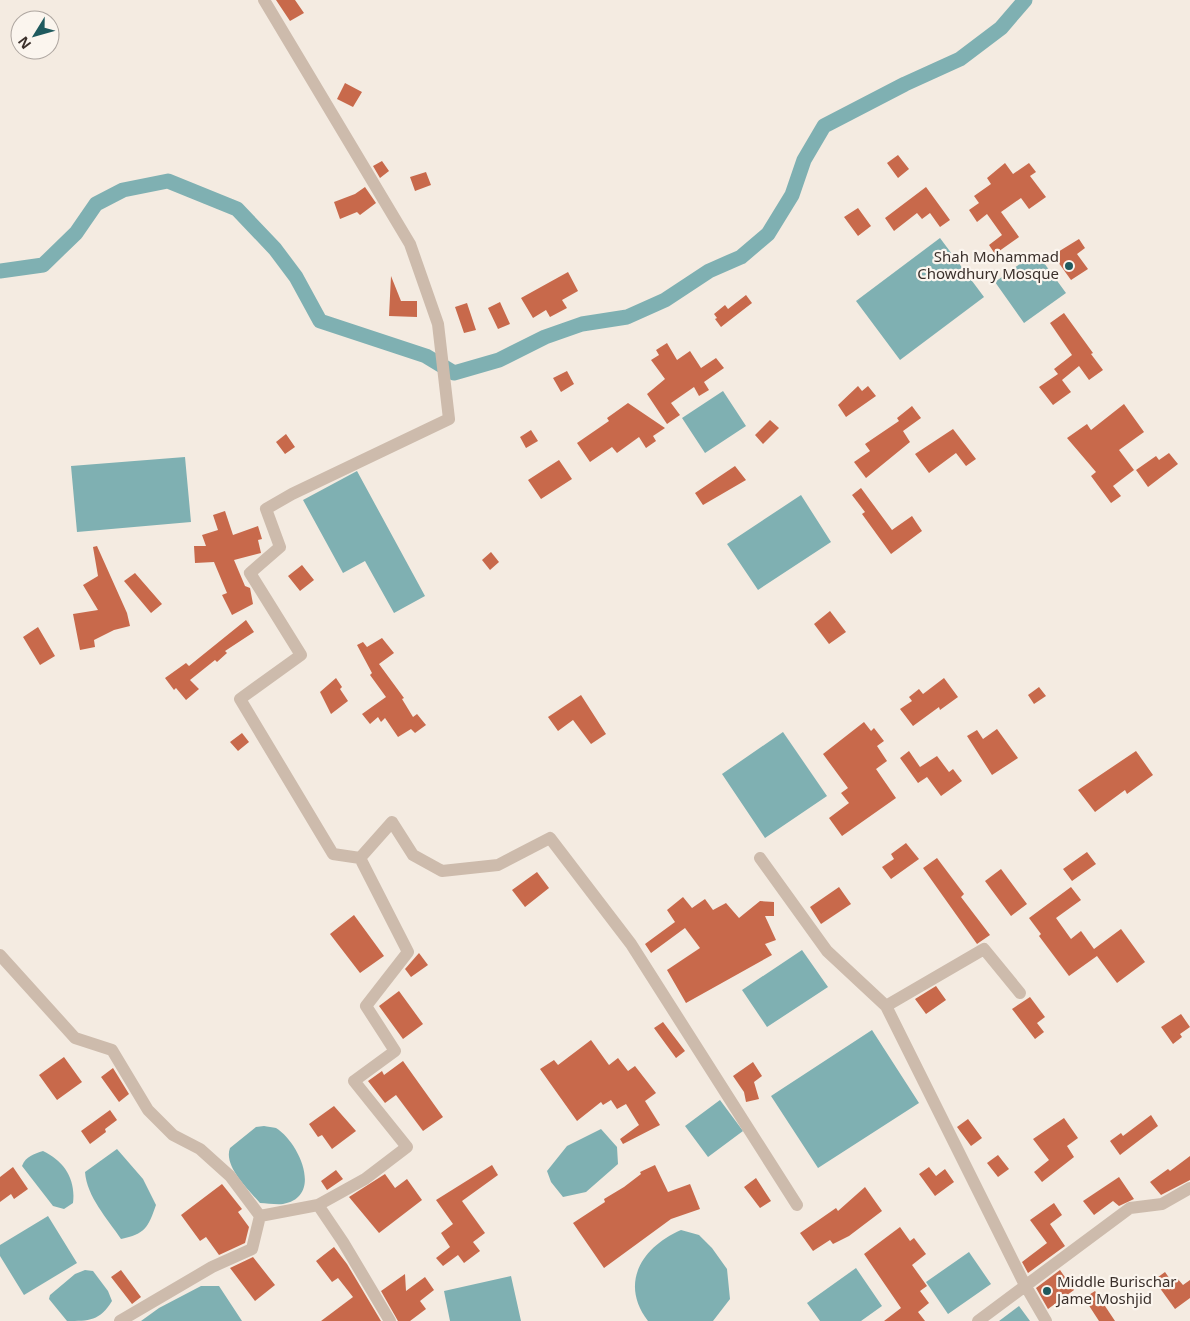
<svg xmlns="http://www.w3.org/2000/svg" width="1190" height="1321" viewBox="0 0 1190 1321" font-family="'Noto Sans',sans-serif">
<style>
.water{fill:#7fb0b2}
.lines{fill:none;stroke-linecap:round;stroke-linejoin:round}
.canal{stroke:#7fb0b2;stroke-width:15}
.building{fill:#c8694b}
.street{stroke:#cdbbac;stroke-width:12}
.poi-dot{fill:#1f5a5e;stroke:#fbf5ee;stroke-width:2}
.labels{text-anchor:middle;stroke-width:4.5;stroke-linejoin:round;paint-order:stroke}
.poi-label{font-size:15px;fill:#3b302b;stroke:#fbf5ee;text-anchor:end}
</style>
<rect width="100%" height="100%" fill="#f4ebe1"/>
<path class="water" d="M940,238l44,59 -84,63 -44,-59z
M1036,252l30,41 -42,30 -29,-41z
M723,391l23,35 -41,27 -23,-35z
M185,457l6,65 -114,10 -6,-66z
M357,471l68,125 -31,17 -29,-52 -22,12 -40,-73z
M801,495l30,47 -73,48 -31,-46z
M783,732l44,64 -62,42 -43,-64z
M802,950l26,37 -61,40 -25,-37z
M872,1030l47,73 -101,65 -47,-72z
M720,1100l23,31 -35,26 -23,-31z
M264,1126c3,1 9,1 12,2 23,14 48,69 7,76 -7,1 -16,-1 -23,-1 -11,-13 -37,-37 -30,-55l26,-21z
M601,1129l16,18 1,17 -32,28 -23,5 -12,-15 -4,-11 20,-25z
M117,1149l26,30 13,26c-8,23 -11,29 -35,34 -14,-21 -34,-42 -36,-67z
M43,1151c21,10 33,28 30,52l-9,6 -11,-3 -31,-40c4,-10 12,-12 21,-15z
M48,1216l29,47 -53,32 -24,-39v-11z
M681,1230l18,5 13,13 15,21 3,30 -17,22h-65c-29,-38 -6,-74 33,-91z
M969,1252l22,32 -43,30 -22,-32z
M856,1268l26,38 -21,15h-41l-13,-18z
M85,1270l8,1 15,20 4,10c-12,20 -23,20 -45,20l-18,-22 1,-4 25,-21z
M511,1276l10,45h-71l-6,-30z
M201,1286h18l23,35h-101l18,-13z
M1019,1306l11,15h-31z"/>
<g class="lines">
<path class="canal" d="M0,271l43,-6 33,-32 20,-29 27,-14 45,-9 69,28 38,40 21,28 24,44 106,35 28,17 45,-13 46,-23 37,-13 45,-7 38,-17 44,-29 32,-14 27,-23 24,-39 12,-35 20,-34 81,-42 55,-25 41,-31 24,-28"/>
</g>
<path class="building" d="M276,0h19l9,13 -14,8z
M345,83l17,9 -9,15 -16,-8z
M898,155l11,14 -11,9 -11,-15z
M382,161l7,10 -9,7 -7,-12z
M1005,163l8,11 16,-11 7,9 -6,4 16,21 -17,12 -8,-11 -20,14 18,25 -24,17 -6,-9 13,-10 -15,-21 -10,8 -8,-12 10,-7 -5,-7 17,-12 -4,-6z
M426,172l5,13 -16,6 -5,-14z
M365,187l11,16 -16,12 -3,-3 -17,7 -6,-17 21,-8z
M926,187l24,33 -10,7 -10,-14 -8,6 -5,-6 -23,18 -9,-13z
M858,208l13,18 -13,10 -14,-19z
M1079,239l6,9 -8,6 11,15 -17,11 -18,-25z
M568,272l10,19 -16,9 5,8 -17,9 -4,-7 -13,8 -12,-20z
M391,276l10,25h16v16l-28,-1z
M746,295l6,8 -31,24 -6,-8 2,-1 -3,-4 11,-9 3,4z
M500,302l10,22 -12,5 -10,-21z
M467,303l9,27 -12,3 -9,-26z
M1064,313l29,40 -2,1 12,16 -14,10 -10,-14 -17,14 9,12 -18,13 -14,-18 19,-13 -4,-5 18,-14 -22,-32z
M667,343l10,17 13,-9 11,17 15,-10 8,10 -20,14 5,8 -10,6 -5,-9 -23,16 9,12 -13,9 -20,-30 18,-15 -14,-19 8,-5 -3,-5z
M567,371l7,13 -13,8 -8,-14z
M858,386l4,5 6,-5 8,10 -30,21 -8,-12z
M628,403l37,25 -12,8 3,5 -10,7 -7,-11 -22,16 -5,-6 -22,15 -13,-19 32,-22 -2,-3z
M1124,404l20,28 -25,18 15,20 -21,16 8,10 -10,7 -20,-27 5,-4 -29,-34 20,-14 4,6z
M912,406l9,12 -18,13 7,11 -44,36 -12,-16 16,-11 -5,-7 34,-23 -2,-3z
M770,420l9,8 -16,16 -8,-9z
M953,429l23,30 -10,7 -10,-13 -27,20 -14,-19z
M531,430l7,11 -12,7 -6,-11z
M286,434l9,13 -10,7 -9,-12z
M1169,453l9,11 -30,23 -12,-17 20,-14 3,4z
M559,460l13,19 -31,20 -13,-19z
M735,466l11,14 -43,25 -8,-12z
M861,488l31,42 20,-14 10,15 -31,23 -29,-40 3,-2 -13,-17z
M225,511l8,24 25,-9 4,13 -4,1 3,13 -27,7 11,26 5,2 3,16 -21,11 -10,-20 5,-2 -13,-31 -19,1 -1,-17h12l-4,-11 16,-5 -5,-15z
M97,546l30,67 3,13 -16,4 -20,10 1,7 -15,3 -7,-36 25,-4 -15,-25 15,-9 -5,-29z
M491,552l8,10 -9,8 -8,-10z
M302,565l12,15 -14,11 -12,-15z
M135,573l27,31 -11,9 -27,-32z
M830,611l16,21 -17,12 -15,-20z
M246,620l8,12 -29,19 2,2 -10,9 -2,-2 -25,20 9,9 -13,11 -10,-12 -2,2 -9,-12 21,-15 3,3z
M38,627l17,29 -15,9 -17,-28z
M382,638l12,15 -15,11 25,34 -2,1 11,18 4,-3 9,11 -11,8 -4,-4 -13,8 -13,-19 -4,4 -3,-5 -8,7 -8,-10 24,-17 -16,-22 2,-2 -15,-28 6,-3 4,5z
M336,678l6,9 -2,2 8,12 -17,13 -11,-22z
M944,678l14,19 -18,13 -1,-3 -26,19 -13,-17 12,-8 -3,-4 10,-8 4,5z
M1039,687l7,9 -12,8 -6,-9z
M581,695l25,39 -15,10 -18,-24 -15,11 -10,-14z
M864,722l7,9 3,-3 10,13 -7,5 10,15 -11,8 20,29 -54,38 -13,-18 20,-15 -8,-10 7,-5 -25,-34z
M997,729l21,29 -26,17 -25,-39 10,-6 6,9z
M242,733l7,9 -11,9 -8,-9z
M909,751l11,16 17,-11 12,16 4,-3 9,12 -21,15 -14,-19 -9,6 -18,-25z
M1136,751l17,24 -26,19 -2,-4 -30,22 -17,-22z
M906,843l13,16 -28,20 -9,-12 12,-8 -3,-5z
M1087,852l9,12 -24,17 -9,-12z
M937,858l27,36 -3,3 29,38 -13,9 -54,-76z
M1001,869l26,35 -16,12 -26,-35z
M537,872l12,16 -24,19 -13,-17z
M839,887l12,17 -30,20 -11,-17z
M1071,887l10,13 -25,18 15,21 10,-8 13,18 27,-20 24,33 -28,21 -20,-27 -28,20 -30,-40 2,-2 -12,-16z
M683,897l9,11 13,-9 8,11 13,-7 13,15 21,-17 14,1v14h-9l11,24 -11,4 7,11 -86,48 -19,-33 33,-22 -15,-20 -34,25 -6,-9 30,-22 -8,-12z
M354,915l30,41 -24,17 -30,-39z
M419,953l9,12 -17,12 -6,-8z
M936,986l10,14 -20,14 -11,-15z
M399,991l24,33 -20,15 -24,-33z
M1030,997l15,20 -8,6 7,9 -9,7 -23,-30z
M1181,1014l9,13 -10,7 2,3 -9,7 -12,-17z
M663,1022l22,29 -9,7 -22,-30z
M591,1040l18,25 9,-7 10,13 7,-5 21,27 -11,8 15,24 -37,19 -3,-5 19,-14 -13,-21 -9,5 -6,-9 -8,5 -2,-3 -24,19 -37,-52 14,-9 4,5z
M64,1057l18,25 -25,18 -18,-25z
M403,1061l40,56 -20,14 -27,-36 -11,8 -17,-22 14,-10 2,4z
M753,1062l9,14 -8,6 5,17 -13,3 -2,-10 -11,-16z
M113,1068l16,26 -10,8 -18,-25z
M334,1106l22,25 -24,18 -10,-14 -4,2 -9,-13z
M110,1110l7,10 -12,9 1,3 -16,12 -9,-13z
M1151,1115l7,11 -38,29 -10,-14 11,-8 2,3z
M1064,1118l14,20 -11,8 7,11 -32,25 -8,-10 15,-12 -16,-21z
M968,1119l14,19 -11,8 -14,-19z
M998,1155l11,14 -11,8 -11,-14z
M1190,1156v24l-29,15 -11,-13 18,-13 2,2z
M492,1165l6,10 -36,26 23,32 -12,9 7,9 -16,12 -6,-8 -15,11 -7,-8 14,-11 -9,-14 12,-9 -17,-24z
M655,1165l13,27 22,-8 10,25 -29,10 -67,49 -31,-45 32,-21 -1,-3 20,-12 17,-13 -1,-2z
M13,1167l15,22 -14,10 -3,-5 -11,8v-25z
M929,1167l7,9 9,-7 9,13 -19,14 -16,-22z
M336,1170l7,9 -16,11 -6,-9z
M385,1174l10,14 12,-9 15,21 -43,33 -30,-36z
M1119,1177l15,22 -15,7 -6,-5 -19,14 -11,-14z
M756,1178l15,23 -11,7 -16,-21z
M222,1184l20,25 -4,3 11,15 -4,16 -26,12 -13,-18 -6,4 -19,-26z
M865,1187l17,24 -33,25 -16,8 -3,-4 -17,11 -13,-18 36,-25 2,3z
M1054,1203l8,12 -12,9 15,22 -37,27 -6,-11 25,-19 -17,-23z
M900,1227l10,14 4,-3 12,16 -14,11 15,21 -7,5 9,12 -11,9 7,9h-41l17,-13 -37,-54z
M334,1247l13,17 34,57h-60l32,-24 -15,-19 -6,4 -16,-21z
M253,1257l22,28 -20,16 -25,-33z
M121,1270l20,27 -9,7 -21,-27z
M1060,1270l14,20 -26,19 -12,-21z
M1165,1272l7,10 5,-4 6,7 7,-5v18l-15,11 -21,-29z
M405,1274l1,17 19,-14 9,13 -14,11 6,8 -16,12h-12l-17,-30z
M1095,1291l20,30h-16l-15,-23z"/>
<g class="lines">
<path class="street" d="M360,858l32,-36 21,33 29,16 56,-6 52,-27 81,106 166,261
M760,858l67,93 59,55
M0,955l75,83 37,12 36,60 25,25 27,14 30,27 30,40 58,-11 47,-26 42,-32 -53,-66 41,-30 -29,-45 42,-54 -48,-94 -27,-4 -93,-155 61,-44 -51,-82 30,-26 -14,-38 26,-15 157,-75 -11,-95 -28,-80 -146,-244
M1020,993l-36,-44 -98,57 139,279 21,36
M318,1205l25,37 47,79
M120,1321l92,-54 40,-18 8,-33
M978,1321l152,-113 32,-4 28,-16"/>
</g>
<g class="poi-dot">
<circle cx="1069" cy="266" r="5"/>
<circle cx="1047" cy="1291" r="5"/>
</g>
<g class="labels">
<g class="poi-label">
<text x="1059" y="262">Shah Mohammad<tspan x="1059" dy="17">Chowdhury Mosque</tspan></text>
<text x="1057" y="1287" text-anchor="start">Middle Burischar<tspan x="1057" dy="17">Jame Moshjid</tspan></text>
</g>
</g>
<g transform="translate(35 35) rotate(233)"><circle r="24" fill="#fbf5ee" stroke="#aea6a0"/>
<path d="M0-4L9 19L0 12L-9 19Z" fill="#1f5a5e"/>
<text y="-8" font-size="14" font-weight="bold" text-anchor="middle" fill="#3b302b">N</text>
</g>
</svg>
